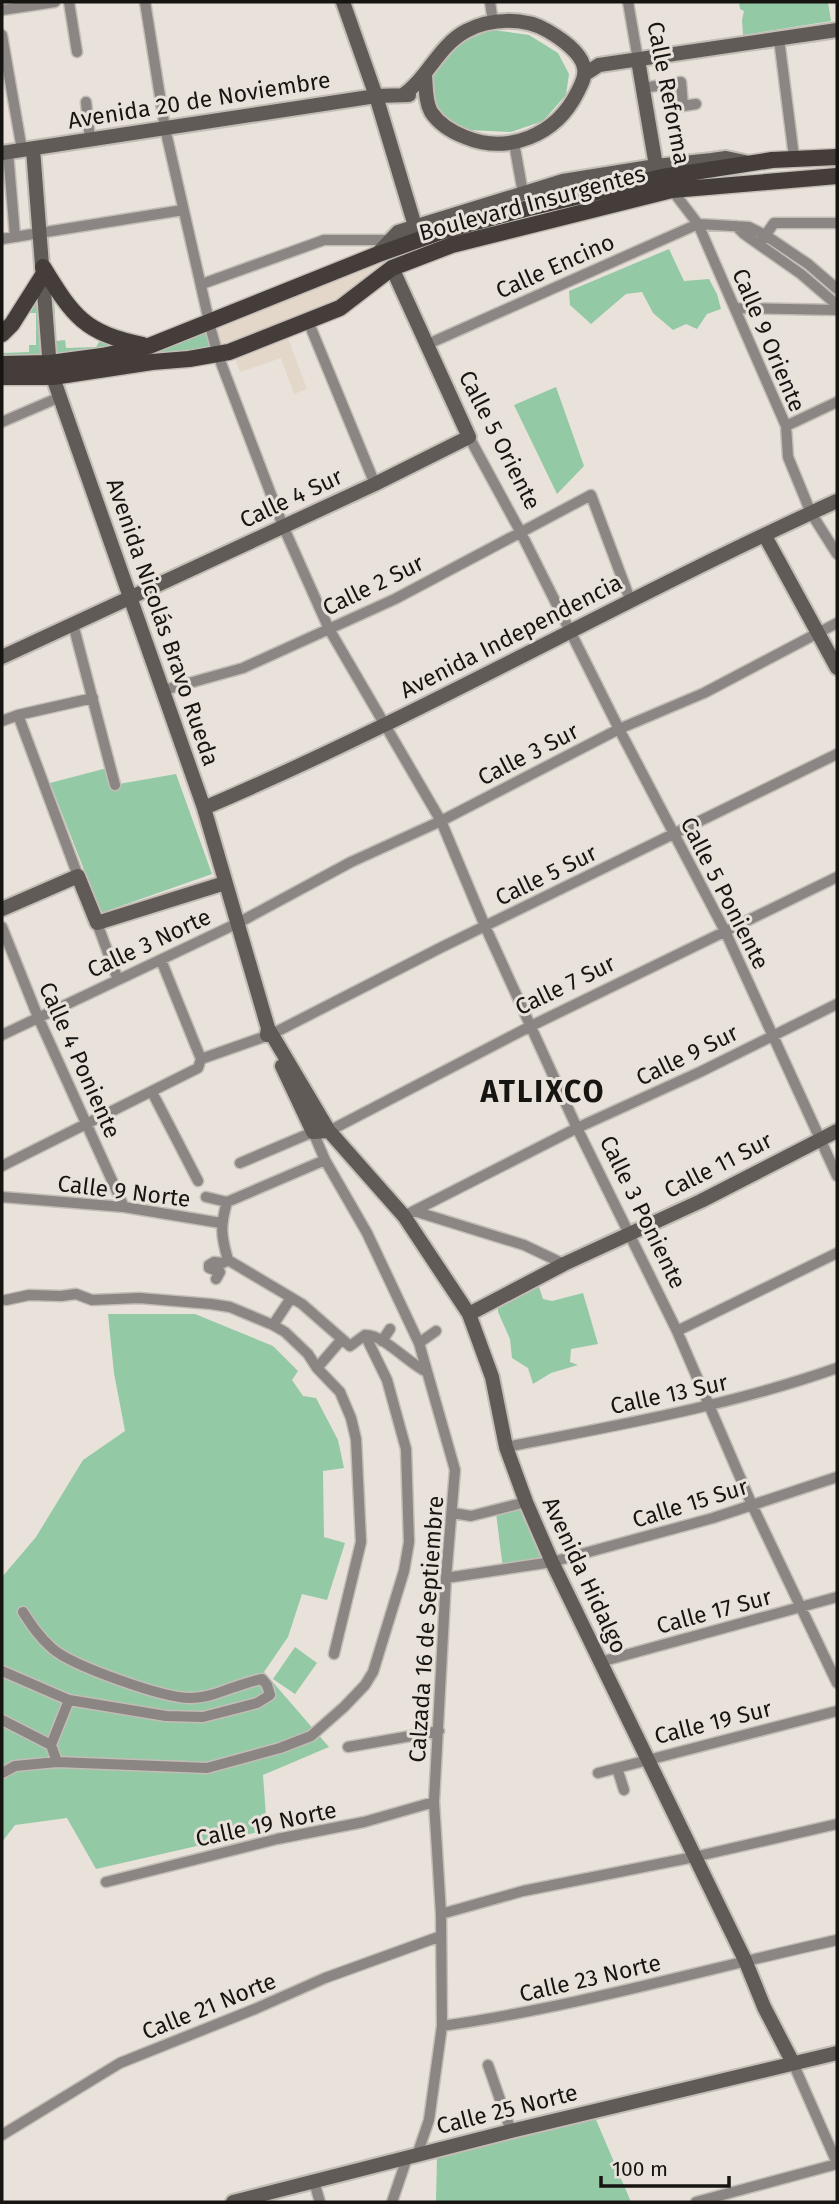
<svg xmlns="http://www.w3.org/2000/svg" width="839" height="2204" viewBox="0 0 839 2204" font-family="'Fira Sans',sans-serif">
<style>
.built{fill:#e2d7c8}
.green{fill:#93c9a5}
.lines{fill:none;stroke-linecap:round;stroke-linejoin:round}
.street-casing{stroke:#c3bdb6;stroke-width:13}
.secondary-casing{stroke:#c3bdb6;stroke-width:18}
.primary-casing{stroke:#c3bdb6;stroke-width:19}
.street{stroke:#8b8684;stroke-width:10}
.secondary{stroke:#615b58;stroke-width:14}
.primary{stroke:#443d39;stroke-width:16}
.labels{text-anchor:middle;stroke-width:6;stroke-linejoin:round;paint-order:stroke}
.street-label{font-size:23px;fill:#171512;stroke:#e9e2da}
.district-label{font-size:30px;font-weight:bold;letter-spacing:2px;fill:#171512;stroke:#e9e2da}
</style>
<rect width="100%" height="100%" fill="#e9e2da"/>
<path class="built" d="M381,262l4,6 -48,36 -117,43 -3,-20z
M287,336l20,53 -13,5 -13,-36 -41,14 -6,-16z"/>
<path class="green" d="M739,2h89l3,19 -88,14 -1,-15 2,-9 -4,-2z
M493,30l36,5 29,18 11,21 -3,21 -23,26 -32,11 -42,-2 -26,-12 -14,-20c2,-8 1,-20 5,-27 12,-23 36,-34 59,-41z
M669,249l15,32 25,-2 8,15 4,15 -14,5 -10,15 -11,-5 -13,6 -20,-17 -11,-21 -16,2 -35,30 -21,-19 -1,-14z
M43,278l11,20 2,43 9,-1 1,8 30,-1 5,-8 20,6 -68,11 -11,-3 -3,5h-37v-21l1,16 26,-1v-7h7v-32h-11z
M205,332l7,17 -53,6v-5z
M556,387l28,79 -27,28 -43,-89z
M107,768l6,17 63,-11 36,100 -111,39 -51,-130z
M539,1287l4,12 9,2 31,-8 15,51 -27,5 -1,13 8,3 -27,8 -18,11 -5,-16 -16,-10 -2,-19 -12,-27v-10l32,-14z
M108,1314h87l78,32 25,25 -6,9 11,16 13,2 22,42 6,28 -21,3 1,66 21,6 -18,57 -25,-6 -14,43 -24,35 65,75 -66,28 4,55 -171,39 -29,-51 -52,7 -13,17v-265l34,-40 47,-77 42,-29 -11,-58z
M523,1507l24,54 -44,8 -7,-56z
M295,1647l22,16 -22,31 -22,-15z
M594,2115l37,87h-195l1,-47z"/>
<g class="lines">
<g class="street-casing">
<path id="street" d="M69,2l8,50
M145,2l20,126 46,202 7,25 65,171 46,103 112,192 44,105 92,202 100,203 75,174 85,178
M490,2l3,20
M628,2l10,58
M2,10l53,-8
M2,35l20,115
M779,39l15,118
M643,88l38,-6 2,24 13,-2
M86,102l4,37
M514,143l9,50
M8,152l7,84
M672,190l26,34 88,202 2,31 23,56 26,41
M736,226l8,8 57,40 36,31
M2,239l181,-29
M762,240l12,-17h63
M202,284l122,-44h67
M735,308l102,2
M308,321l67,163
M428,344l270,-120 51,3 16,8 43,29 29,25
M2,422l58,-25
M786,426l51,-24
M469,437l51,94 99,198 106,202 112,245
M73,624l42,161
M164,690l79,-22 152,-69 196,-104 40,107
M18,715l60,161
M2,721l16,-6 75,-17
M97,923l21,57
M2,927l36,90 86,190
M161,960l40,99
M2,1035l236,-112 113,-61 90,-41 178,-92 85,-36 133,-70
M152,1092l46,89
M329,1131l202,-105 306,-149
M240,1163l73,-31 12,28 42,73 52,110 36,127 -9,108 -12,224 7,112 1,112 -13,94 -12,35
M2,1166l196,-98 3,-9 71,-25 170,-87 395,-193
M2,1197l122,10 97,16
M206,1197l21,5 98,-42
M227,1202c-7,24 -6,34 1,58l74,44 48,42 15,-11
M414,1211l110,34 40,19
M404,1216l173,-88 123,-56 137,-68
M216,1279l4,-7 -11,-4v-3l5,-3 9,1 5,-3
M6,1300l23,-5 32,1 15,-2 16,6 47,-2 72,6 19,3 43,18 12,7 23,22 9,14 23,24 11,26 5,21 5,103 -27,112
M273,1325l18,-27
M677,1331l160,-78
M365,1335c18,-1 44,29 62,37
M382,1341l8,-12
M419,1343l17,-12
M317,1368l25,-29
M506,1447c112,-22 223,-41 331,-79
M453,1513l18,3 55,-14
M446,1578l106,-16 161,-44 124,-41
M600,1662l237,-65
M2,1671l67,29 97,16 37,1 54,-14 13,-8 -3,-10 -5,-6c-24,4 -47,19 -72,19 -27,0 -117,-32 -137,-49 -13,-11 -21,-23 -30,-37
M2,1720l49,25 6,17
M51,1745l18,-45
M348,1747l91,-16
M617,1768l7,22
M2,1773l13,-7 42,-4 150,6 73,-20 31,-12 33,-29 21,-22 8,-13 31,-101 5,-29 -3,-93 -19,-69 -22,-45
M598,1773l239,-62
M106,1882l171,-43 87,-17 70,-20
M441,1914l82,-23 171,-34 143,-33
M442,2026c134,-19 263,-57 395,-86
M793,2063l44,100
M488,2065l23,66
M2,2135l118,-72 135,-54 70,-31 116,-42
M314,2182l6,20
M392,2202l15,-44
M696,2202l141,-38"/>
</g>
<g class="secondary-casing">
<path id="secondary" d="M343,2l33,94 39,130
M638,60l18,106 3,6
M585,74l14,-9 238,-35
M403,95c25,-17 35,-49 63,-64 24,-13 58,-14 82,0 12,7 34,22 36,37 2,9 -3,17 -7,25 -21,42 -69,62 -112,44 -13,-5 -26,-13 -34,-25 -6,-11 -5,-25 -6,-37
M33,149l17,220 154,439 64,220 -1,7
M2,153l374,-57 33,-1
M376,255l22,-23 165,-51 93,-15 56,-6 14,-2 19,4
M765,536l72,132
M2,657l373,-173 94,-47 -77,-169
M204,808c216,-92 419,-210 633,-307
M2,909l76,-33 19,47 128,-40
M268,1028l61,103 75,85 65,98 23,63 14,70 20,55 26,60 193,398 19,47 29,56
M282,1066l31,66 16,-1
M469,1314l95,-50 137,-63 136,-70
M233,2202l278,-71 326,-78"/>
</g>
<g class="primary-casing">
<path id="primary" d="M43,267c30,49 41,66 100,78
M2,334l10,-10 31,-49
M2,364l48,-1 52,-7 47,-10 227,-91 70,-25 83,-22 133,-31 110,-17 65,-3
M2,377h51l99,-15 37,-3 40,-7 111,-44 52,-40 60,-23 220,-55 165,-14"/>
</g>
<use href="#street" class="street"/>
<use href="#secondary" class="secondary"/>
<use href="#primary" class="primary"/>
</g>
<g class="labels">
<g class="street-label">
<text transform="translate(669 93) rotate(79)" y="8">Calle Reforma</text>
<text transform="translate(199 100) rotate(-9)" y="8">Avenida 20 de Noviembre</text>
<text transform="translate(532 203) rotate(-15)" y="8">Boulevard Insurgentes</text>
<text transform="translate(555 266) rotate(-24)" y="8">Calle Encino</text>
<text transform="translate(769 340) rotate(67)" y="8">Calle 9 Oriente</text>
<text transform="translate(500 440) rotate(63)" y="8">Calle 5 Oriente</text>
<text transform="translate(291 498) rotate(-25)" y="8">Calle 4 Sur</text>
<text transform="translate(373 585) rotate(-26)" y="8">Calle 2 Sur</text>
<text transform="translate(163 622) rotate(71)" y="8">Avenida Nicolás Bravo Rueda</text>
<text transform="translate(511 636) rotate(-27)" y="8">Avenida Independencia</text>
<text transform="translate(528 754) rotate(-27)" y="8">Calle 3 Sur</text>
<text transform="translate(546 875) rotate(-26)" y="8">Calle 5 Sur</text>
<text transform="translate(725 893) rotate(63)" y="8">Calle 5 Poniente</text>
<text transform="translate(149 943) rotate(-25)" y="8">Calle 3 Norte</text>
<text transform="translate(565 985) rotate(-26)" y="8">Calle 7 Sur</text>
<text transform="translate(687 1055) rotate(-26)" y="8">Calle 9 Sur</text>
<text transform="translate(80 1060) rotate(66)" y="8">Calle 4 Poniente</text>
<text transform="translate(718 1165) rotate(-27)" y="8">Calle 11 Sur</text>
<text transform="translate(124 1191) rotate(7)" y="8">Calle 9 Norte</text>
<text transform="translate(643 1212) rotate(64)" y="8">Calle 3 Poniente</text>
<text transform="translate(669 1394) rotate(-12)" y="8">Calle 13 Sur</text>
<text transform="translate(690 1503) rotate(-17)" y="8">Calle 15 Sur</text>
<text transform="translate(585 1575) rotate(65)" y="8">Avenida Hidalgo</text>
<text transform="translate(714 1611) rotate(-15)" y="8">Calle 17 Sur</text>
<text transform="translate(426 1629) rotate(-86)" y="8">Calzada 16 de Septiembre</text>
<text transform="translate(713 1722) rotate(-14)" y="8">Calle 19 Sur</text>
<text transform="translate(266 1824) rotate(-12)" y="8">Calle 19 Norte</text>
<text transform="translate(590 1978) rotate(-13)" y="8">Calle 23 Norte</text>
<text transform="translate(209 2006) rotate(-22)" y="8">Calle 21 Norte</text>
<text transform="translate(507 2109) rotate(-14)" y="8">Calle 25 Norte</text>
</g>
<g class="district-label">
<text x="543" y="1102">ATLIXCO</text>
</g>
</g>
<rect width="839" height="2204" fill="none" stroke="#171512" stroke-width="7"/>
<path d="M601 2176v10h128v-10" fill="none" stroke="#171512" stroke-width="3.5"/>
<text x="612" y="2176" font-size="21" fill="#171512" stroke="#e9e2da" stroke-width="5" paint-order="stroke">100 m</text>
</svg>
